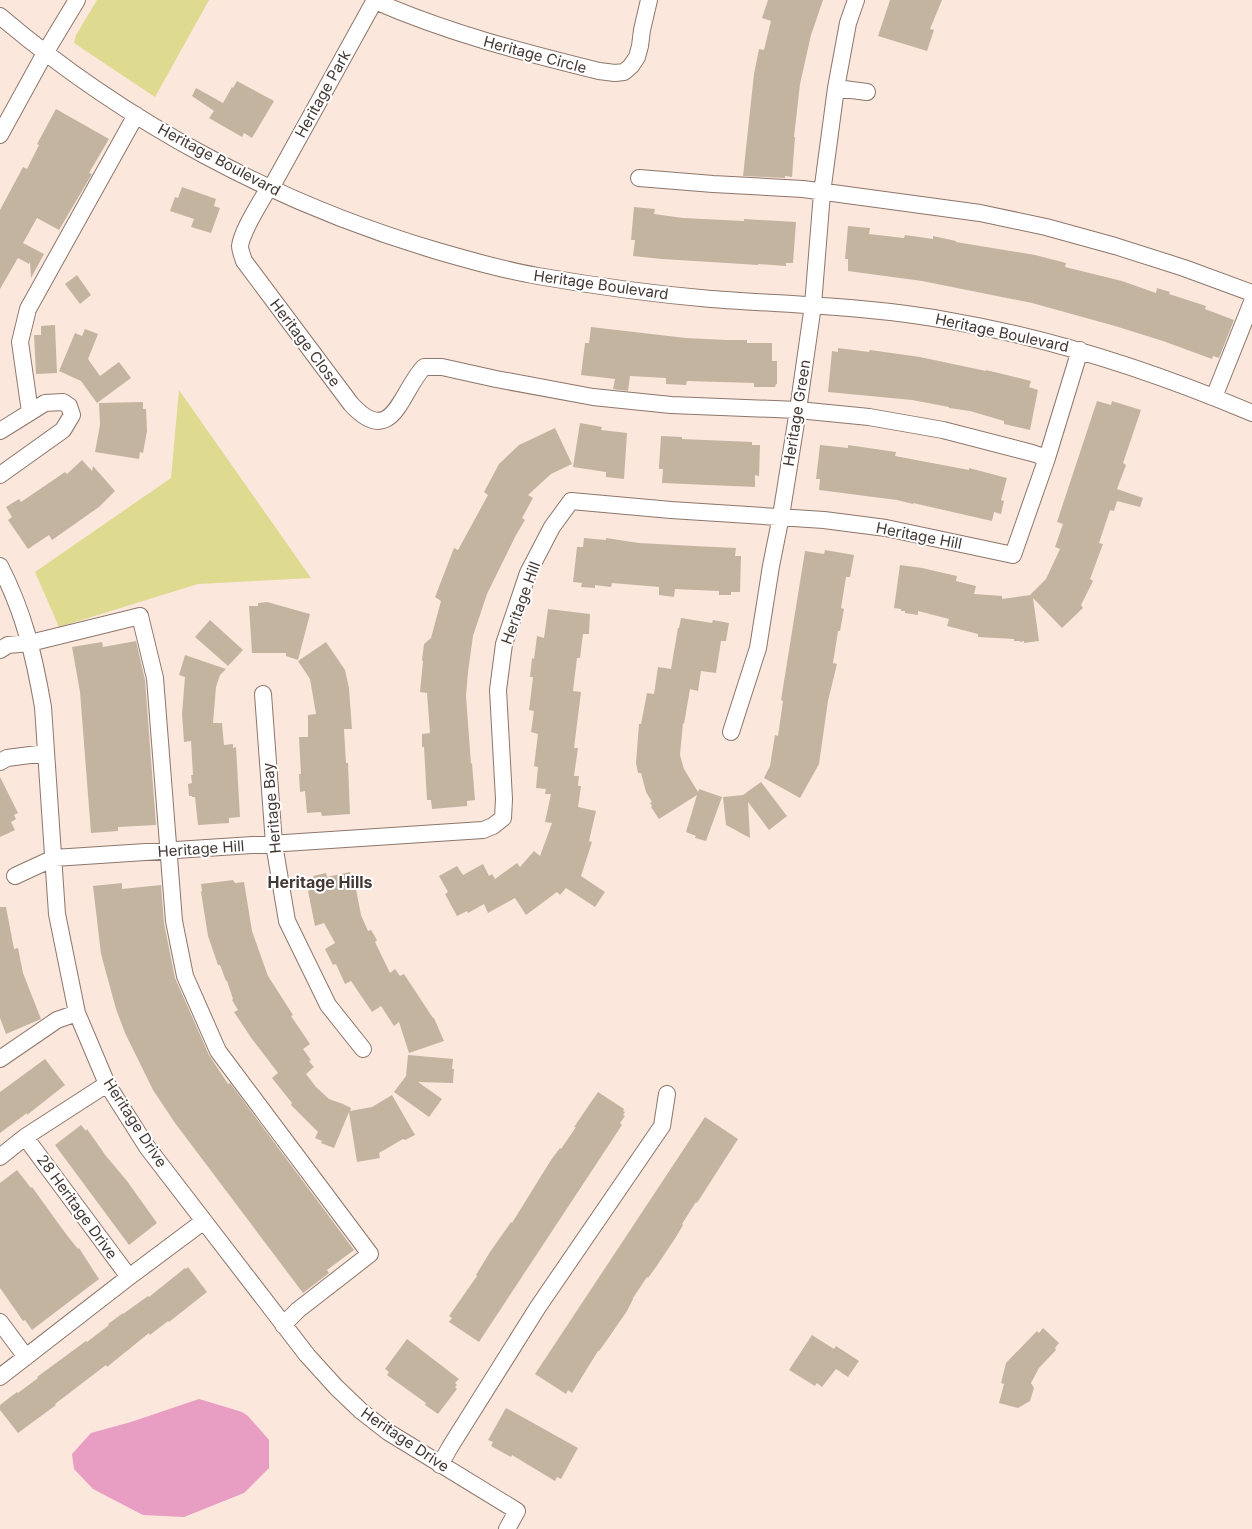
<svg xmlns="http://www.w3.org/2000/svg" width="1252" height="1529" viewBox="0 0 1252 1529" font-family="Inter,sans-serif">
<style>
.green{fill:#deda8f}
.water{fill:#e89dc3}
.building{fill:#c3b4a0}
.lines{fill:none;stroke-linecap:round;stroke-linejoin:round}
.minor-casing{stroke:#8d766b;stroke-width:18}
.minor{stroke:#fff;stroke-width:16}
.labels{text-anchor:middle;stroke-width:4;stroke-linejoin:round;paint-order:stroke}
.street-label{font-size:15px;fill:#433833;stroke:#fff}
.neighbourhood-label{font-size:16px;font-weight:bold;fill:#433833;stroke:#fff}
</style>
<rect width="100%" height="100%" fill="#fce7dd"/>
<path class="green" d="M97,0h112l-54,97 -81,-54 2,-8z
M179,390l132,188 -113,6 -139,43 -24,-55 136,-94z"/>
<path class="water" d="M199,1399l43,13 6,4 21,24v28l-25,25 -60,24 -41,-2 -50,-26 -19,-20 -2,-15 19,-21 40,-11z"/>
<path class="building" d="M768,0h55l-12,35 -11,49 -6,53h1l-3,40 -7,-1v2l-42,-2 11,-102 5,-25 5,1 7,-29 -9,-3z
M890,0h52l-12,29 4,1 -7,21 -49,-15z
M237,81l37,20 -22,37 -8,-5 -2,4 -33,-19 5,-7 -22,-15 4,-8 27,15 9,-16 1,1z
M56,109l53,30 -20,34 3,1 -33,56 -22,-12 -14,25 21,11 -13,24 -1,-16 -1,2 -11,-6 -18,31v-79l23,-43 4,2 12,-24 -2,-1z
M182,187l34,12 -2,7 6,2 -9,25 -20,-6 3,-8 -24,-8 5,-14 3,1z
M634,207l21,2 -1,5 29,4 61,3v-2l52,3 -3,41h-7v3l-28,-2v1l-96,-6 -29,-3 2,-16h-4z
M848,226l22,2 -1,6 35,4 1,-3 28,4v-3l23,5v1l79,13 31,8 -1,4 57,14 34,12 1,-5 13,4 -1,2 37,12 -1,3 29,11 -15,38 -6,-2 -1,3 -49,-18 -48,-15 -83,-23 -110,-22 -74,-10v-12h-3z
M77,275l14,20 -11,9 -15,-20z
M55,325l2,48 -21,1 -2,-39h7v-9z
M591,327l95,11 41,2h20v3h25v18h5v23h-1l-1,3h-21v-4l-67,-2 -1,4 -20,-1v-6l-36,-2 -2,15 -15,-2 2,-10 -34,-4 4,-32h4z
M85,329l13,5 -10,25 12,17 19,-14 12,16 -34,25 -16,-22 -22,-10 16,-38 7,3z
M838,348l31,4 1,-2 50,7 66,14v-1l45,11 -2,6 9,3 -8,40 -26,-6v-3l-34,-10 -21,-3v-1l-37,-7 -84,-8 4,-41 6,1z
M1097,401l14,4 1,-4 29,9 -18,53 3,2 -9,24 26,9 -3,9 -23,-6 -3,10 -4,-1 -11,33 4,1 -13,35 3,2 -12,24 2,3 -21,20 -29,-30 6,43 -15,2v-2l-4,1v-1h-6v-2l-36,-2v-3l-31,-8 2,-7 -31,-8v4l-13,-2v-2h-4v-2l-7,-1 6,-43 22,3 35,8 -1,5 20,5 -2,8 28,2v3l28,-4 16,-16 14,-30 -5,-2 8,-23 -6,-2z
M143,402v7h3l1,22 -4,22 -3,-1 -1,7 -44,-7 5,-27 -1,-22z
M580,423l22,4 -1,3 26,3 -3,46 -18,-2v-5l-33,-5z
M555,428l17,36 -21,10 -23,21 5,3 -11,20 3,2 -9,15 -29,59 -14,42 -5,36 -2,24 5,68 1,-1 3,37 -8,1v5l-35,3 -1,-9h-4l-3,-53h-2v-13l8,-1 -3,-40 -7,-1 3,-31 -1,-1 2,-16 7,-6 10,-37 -6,-4 19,-49 4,2 30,-55 -4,-3 15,-28 20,-19z
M661,436l21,1v2l70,3v3h8l-1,31 -4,-1v12l-93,-4 1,-14h-4v-3z
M820,445l28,3v-3l48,7 -1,4 74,14v-2l38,10 -6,22 3,1 -3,13 -7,-2 -2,9 -79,-18v1l-16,-4 -78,-10 1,-11h-4z
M82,460l10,11 1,-5 22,25 -16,16 -47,33 -3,-5 -21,14 -20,-29 4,-3 -6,-10 13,-8 2,3 44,-30 2,2z
M584,538l22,2v-2l33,5 55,3 42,2 -1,8h6l-1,36h-9v3h-12v-4l-44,-2 -1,8 -15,-2v-8l-47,-4 -1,4 -16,-2v3l-14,-1 1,-4 -9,-1 4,-35h6z
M825,550l29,5 -4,22h-4l-5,31 3,1 -4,22h-2l-5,32 4,1 -9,37 -9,63 -19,34 -36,-20 6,-12 5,-31 3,1 5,-35 -2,-1 24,-149 19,3z
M267,602l43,12 -12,46 -12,-4v-3h-34l-3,-47h9v-3z
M548,609l42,5 -1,20h-6l-3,24h-3l-4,33 8,1 -7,56h4l-4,28h5l-1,10h3l-3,21 18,4 -7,30 3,1 -11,34 24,16 -10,15 -29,-19 -6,7 -3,-3 -31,23 -11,-17 -27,15 -4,-9 -16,9 -1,-2 -10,5 -12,-22 3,-2 -9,-16 18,-10 6,9 20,-11 6,12 3,-2 3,5 22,-16 3,4 14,-16 6,5 12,-33 -7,-1 6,-28h-6l1,-5 -10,-1 2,-21 -4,-1 4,-32 -7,-2 3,-21 -5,-1 4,-33h-3l2,-19 2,1 3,-23 7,2z
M681,618l31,5 1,-3 16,3 -3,18h-5l-5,32 -15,-2 -3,20 -8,-2 -6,35 -1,-1 -3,32 4,14 14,23 1,-3 23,8 -16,44 -11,-3 1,-2 -10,-4 11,-37 -38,24 -8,-12 1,-1 -2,-3 2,-1 -6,-10 -5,-19h-3l-2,-10 3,-39h2l6,-31 7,1 4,-27 13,2 7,-41h1z
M210,620l33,30 -15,16 -33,-29z
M136,641l9,39 11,145 -38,2v4l-27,2 -11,-141 -8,-45 30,-5 1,5z
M326,642l19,28 4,18 3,41h-8l2,34h2l2,51 -28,2 -1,-4 -14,1 -2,-22 -5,1 -1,-18h2l-2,-37h9v-22l8,-1 -6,-35 -12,-18z
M185,655l41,14 -6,6 -4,12 -3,36h9l2,22 9,-1v4l3,-1 4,70 -11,1v5l-31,2 -3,-28h-3v-1h-3l-1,-12 4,-1 -1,-8h2l-2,-34 -7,1 -2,-28 3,-37 -6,-2z
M0,777l18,36 -4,2 2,4 -5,3 4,8 -15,7z
M761,782l26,34 -18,14 -21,-28 2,36 -24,-13 -3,-28 20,-2z
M350,872l2,7h2l7,36 7,16 3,-1 6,10 -2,2 15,31 5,-4 5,7 4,-2 29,44h1l10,23 -35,12 -10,-31 -5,4 -13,-20 -9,6 -21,-31 -6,3 -9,-20 -3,1 -8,-16 10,-6 -11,-20 -9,3 -7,-35 2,-1 -1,-4 6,-2 -2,-8 13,-3 1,4z
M233,880l2,3 9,-1 8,49 16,45 25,39 -2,1 19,28 -7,5 8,11 -2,1 5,6 -8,7 10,13 13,12 14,5 8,4 -1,3 22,-4 20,-12 23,40 -10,5 -2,-1 -24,14 1,5 -23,4 -8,-50 -15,36 -13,-5 1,-2 -7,-3 3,-6 -27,-27 1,-2 -20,-25 6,-5 -26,-34 -18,-27 4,-2 -6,-10 1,-1 -6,-18h-1l-6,-16h-2l-10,-29 -7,-44 1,-1 -1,-7z
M122,883v6l39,-4 3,38 11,55 34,77 19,29 2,-1 124,167 -27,20 2,3 -26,20 -128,-170 -22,-33 -28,-57 -9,-24 -15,-55 -8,-68z
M0,907h6l8,42 4,-1 5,25 18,46 -35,15 -6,-16z
M408,1055l45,4 -1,10h2l-1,14 -35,-1 24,17 -13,18 -35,-25 12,-16z
M45,1059l20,26 -38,30v-2l-27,20v-41z
M598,1092l26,17 -1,2 2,1 -2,3 2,1 -5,7 2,2 -143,217 -30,-20 3,-4 -3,-2 28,-40 -1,-1 14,-23 21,-30 1,1 39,-63 9,-12 1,1 15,-22h-2z
M705,1117l33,22 -41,64 -1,-1 -14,22 1,1 -7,12 -20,30 -8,11 -1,-1 -14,21v1l-6,12 -20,29 -8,11h-1l-26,42 -4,-3 -2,4 -31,-20z
M81,1125l5,6 1,-2 19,27 21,25 30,42 -28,22 -74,-100z
M17,1170l14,18 1,-1 34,47 12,15 1,-1 20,31 -67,51 -7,-10 -2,1 -23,-33v-105z
M188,1267l19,25 -38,30 -1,-1 -18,14 -1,-2 -42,34 -1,-2 -51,39 1,1 -38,28 -18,-23v-5l17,-13 1,1 20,-15 -1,-1 49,-36 1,1 22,-17 -1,-1 15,-11v1l25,-18 1,1 36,-29 1,1z
M1043,1328l16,15 -4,5 1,2 -17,18 -8,15 3,5 -4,13 -12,7 -19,-5 5,-19 -3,-1 5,-20 31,-32 2,2z
M812,1335l22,14 2,-3 23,15 -11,16 -12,-8 -14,18 -5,-4 -2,3 -26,-16z
M407,1339l52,40 -4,4 2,2 -2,2 2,2 -19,25 -13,-9 1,-2 -39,-28 2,-3 -4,-3z
M506,1408l72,40 -17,31 -4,-2 -2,4 -43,-26 -1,2 -20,-11 2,-4 -5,-2z"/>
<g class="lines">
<g class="minor-casing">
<path id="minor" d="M375,1c73,32 147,51 224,70l16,2 9,-1 7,-6 6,-9 3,-11 2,-16 7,-30
M0,16c126,107 276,187 434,234 34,10 69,20 104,26 57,10 115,18 173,23 80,6 161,7 240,22 104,18 204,51 301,92
M836,88l31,4
M0,135l45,-82 32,-53
M639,178l74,6 90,5 177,24 66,14 69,19 69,22 68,25
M269,187c-8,15 -27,43 -29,59 0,5 3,11 4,15l107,143c42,46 50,-14 73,-37h18l54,12 97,18 78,8 127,5 71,7 74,13 89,23 15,5
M271,188l104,-188
M1214,397l38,-95
M30,412l-10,-70 8,-33 108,-194
M0,431l45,-28 18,-1 6,4 3,9 -9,15 -63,45
M0,566c24,47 34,89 43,141l14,207 20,99 30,71 40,63 160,208 29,32 25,24 27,21 129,79 -10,18
M0,650l8,-5 22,-2 110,-27 15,62 19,243 11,55 33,75 152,203 -72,56 -15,15
M263,694l11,150 13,77 41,84 35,44
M731,732l27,-84 13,-82 10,-50 17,-106 15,-105 9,-112 14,-105 12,-65 8,-23
M0,762l7,-4 39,-5
M15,876l39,-18 429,-28 10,-4 10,-8 1,-19 -6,-109 6,-46 24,-71 24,-46 19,-26 100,9 153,10 62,8 127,27 34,-97 33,-108
M0,1059l57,-39 20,-7
M25,1137l104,140
M0,1157l25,-20 82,-53
M0,1322l26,35
M0,1377l129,-100 75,-56
M440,1465l10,-18 88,-140 124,-181 5,-32"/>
</g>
<use href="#minor" class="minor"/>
</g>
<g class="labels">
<g class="street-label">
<text transform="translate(535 55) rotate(15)" y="5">Heritage Circle</text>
<text transform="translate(323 94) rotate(-61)" y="5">Heritage Park</text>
<text transform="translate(219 160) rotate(28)" y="5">Heritage Boulevard</text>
<text transform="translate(601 285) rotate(8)" y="5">Heritage Boulevard</text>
<text transform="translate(1002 333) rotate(12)" y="5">Heritage Boulevard</text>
<text transform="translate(305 343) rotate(53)" y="5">Heritage Close</text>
<text transform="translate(797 413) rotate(-81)" y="5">Heritage Green</text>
<text transform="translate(919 536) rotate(11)" y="5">Heritage Hill</text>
<text transform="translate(521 603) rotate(-70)" y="5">Heritage Hill</text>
<text transform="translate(272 808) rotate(-95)" y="5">Heritage Bay</text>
<text transform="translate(201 849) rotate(-4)" y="5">Heritage Hill</text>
<text transform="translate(135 1123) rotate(57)" y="5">Heritage Drive</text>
<text transform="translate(77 1207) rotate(54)" y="5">28 Heritage Drive</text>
<text transform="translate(405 1440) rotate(34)" y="5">Heritage Drive</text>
</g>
<g class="neighbourhood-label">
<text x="320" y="888">Heritage Hills</text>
</g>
</g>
</svg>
